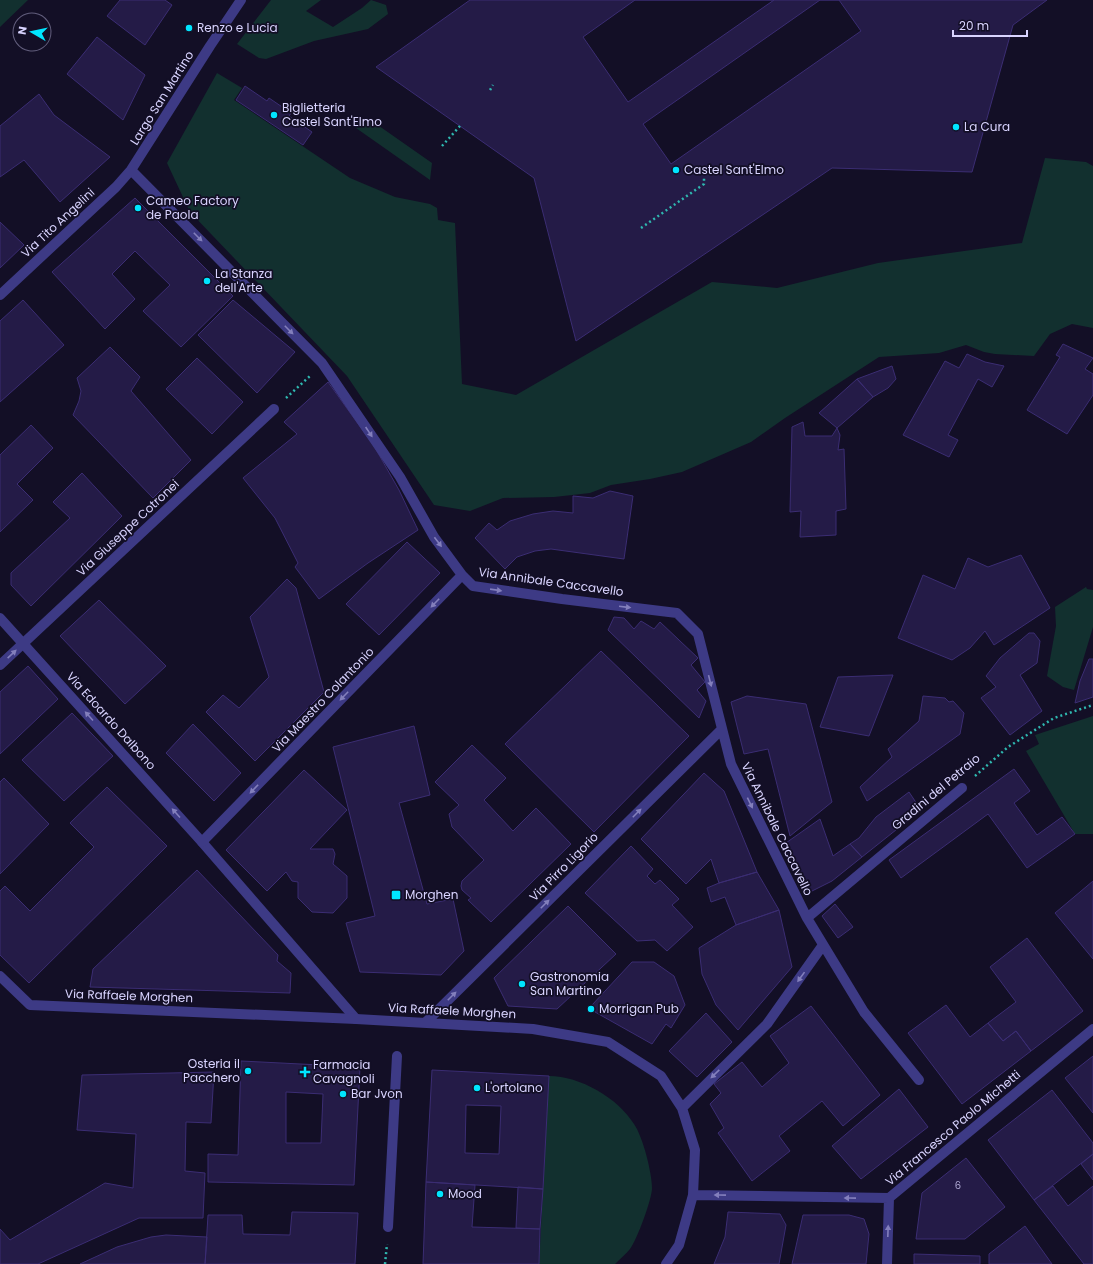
<svg xmlns="http://www.w3.org/2000/svg" width="1093" height="1264" viewBox="0 0 1093 1264" font-family="Poppins,sans-serif">
<style>
.green{fill:#12302f}
.building{fill:#241b47;stroke:#3b2d73;fill-rule:evenodd}
.lines{fill:none;stroke-linecap:round;stroke-linejoin:round}
.path{stroke:#2fb8b0;stroke-width:2.5;stroke-dasharray:2 3;stroke-linecap:butt}
.service{stroke:#3d3a85;stroke-width:10}
.pedestrian{stroke:#3d3a85;stroke-width:10}
.minor{stroke:#3d3a85;stroke-width:10}
.oneway{fill:#837fbc}
.poi-dot{fill:#00e5ff;stroke:#130f26;stroke-width:1.5}
.labels{text-anchor:middle;stroke-width:3.5;stroke-linejoin:round;paint-order:stroke}
.number-label{font-size:10px;fill:#aca6d1}
.poi-label{font-size:12px;fill:#d9d4ff;stroke:#130f26;text-anchor:start}
.street-label{font-size:12px;fill:#d9d4ff;stroke:#130f26}
</style>
<rect width="100%" height="100%" fill="#130f26"/>
<path class="green" d="M0,0h28l-28,27z
M271,0h50l-15,11 27,16 29,-19 9,-8 15,5 2,9 -20,15 -54,12 -48,18 -7,-1 -22,-14z
M217,73l25,15 -8,12 116,78 45,19 35,7 7,4 1,12 17,3 7,161 54,11 196,-113 65,6 101,-25 144,-20 23,-85 41,4 7,4v162l-21,-4 -22,10 -16,22 -39,-2 -11,-2 -18,-7 -27,8 -60,4 -94,61 -34,24 -69,30 -32,7 -39,6 -21,8 -36,4 -51,1 -33,13 -36,-6 -87,-129 -157,-164 -23,-49z
M372,121l60,42 -2,17 -74,-52z
M1086,587l1,2 6,1v37l-19,63 -11,-3 -16,-11 9,-50 -1,-19z
M1093,716v118h-18l-49,-83 13,-7 -4,-9z
M549,1076c31,0 69,22 85,48 9,13 18,49 18,64 0,11 -15,52 -22,61 -4,5 -10,10 -15,15h-76z"/>
<path class="building" d="M120,0h45l7,5 -27,40 -38,-29z
M470,0h577l-34,25 -41,147 -140,-4 -256,173 -42,-163 -158,-111z
M635,0h139l-146,102 -45,-65z
M820,0h19l22,31 -190,133 -28,-40z
M97,37l48,38 -22,45 -56,-46z
M245,86l22,15 2,-3 22,15 -2,3 23,16 -9,13 -67,-45z
M39,94l15,21 56,42 -50,45 -36,-42 -24,17v-51z
M135,198l98,98 -52,51 -38,-36 27,-26 -35,-34 -23,23 23,25 -30,30 -53,-57z
M0,222l24,23 -24,23z
M23,300l41,45 -64,57v-81z
M233,300l62,52 -38,41 -59,-58z
M1063,344l30,14 -8,11 8,5v21l-26,39 -40,-24 33,-53 -4,-2z
M110,347l30,30 -9,14 60,69 -38,38 -80,-83 6,-14 2,-10 -4,-13z
M967,354l18,8 19,4 -12,21 -14,-8 -30,56 10,5 -9,17 -46,-22 42,-74 14,7z
M197,358l46,44 -31,32 -46,-45z
M892,366l4,13 -8,9 -15,9 -16,-18z
M857,379l16,18 -36,31 -18,-15z
M328,382l46,64 25,44 19,40 -50,33 -49,36 -24,-32 3,-4 -23,-45 -32,-40 54,-44 -13,-12z
M803,422l2,14h27l5,-8 3,7 -2,15 6,-1 2,60 -10,2v24l-36,2 1,-26 -11,1 2,-85z
M31,425l22,23 -36,36 16,16 -33,32v-77z
M82,473l40,43 -91,90 -20,-21v-12l59,-55 -17,-16z
M610,491l23,5 -9,63 -73,-10 -16,2 -18,6 -12,12 -30,-31 14,-15 8,7 13,-9 23,-7 20,-3 20,2v-17l20,2z
M407,542l33,31 -61,62 -33,-31z
M1021,555l29,53 -56,37 -9,-14 -15,17 -18,12 -54,-22 25,-63 32,14 13,-31 20,9z
M287,579l9,9 28,104 -69,69 -49,-49 17,-17 16,13 30,-31 -19,-60z
M99,600l67,66 -41,38 -65,-68z
M614,617l10,1 10,11 7,-8 13,8 6,-7 38,36 -7,7 14,17 -8,8 9,11 -7,17 -91,-88z
M1029,633h5l6,8 -3,22 -17,12 22,36 -32,24 -29,-37 15,-11 -10,-11 14,-18z
M601,651l88,85 -95,96 -89,-88z
M1089,659h4v38l-18,6 5,-22z
M28,666l30,33 -58,55v-62z
M893,675l-24,61 -49,-9 18,-50z
M747,696l59,8 26,98 -42,34 -22,-87 -24,5 -13,-52z
M923,696l22,2 4,4 4,-1 11,12 -4,21 -93,67 -7,-14 32,-30 -4,-8 31,-28z
M72,713l41,43 -49,45 -42,-41z
M193,724l48,49 -27,28 -48,-48z
M414,726l16,69 -31,8 28,101 26,-5 11,52 -23,24 -81,-3 -14,-49 29,-7 -42,-169z
M472,745l34,33 -22,22 29,31 23,-23 35,36 -80,78 -23,-22 3,-2 -9,-8 -1,-4 1,-5 22,-21 -32,-33 -3,-13 10,-9 -24,-23z
M1014,769l16,22 -16,12 23,32 25,-18 13,17 -48,34 -39,-54 -87,64 -12,-18z
M304,770l43,40 -37,39h23l2,5 -2,10 14,12v22l-14,15 -21,-1 -14,-14v-16l-6,-1 -6,-9 -19,19 -41,-41z
M704,773l20,18 33,81 -38,11 -8,-24 -25,25 -45,-45z
M4,778l45,46 -49,50v-92z
M107,787l60,59 -138,137 -29,-28v-64l5,-5 25,25 64,-64 -24,-24z
M909,792l12,18 -59,47 -12,-13 9,-6 17,-21z
M820,819l13,37 17,-12 12,13 -30,24 -26,13 -23,-49z
M631,846l22,23 -6,7 8,8 5,-4 19,19 -7,6 21,22 -26,24 -12,-11 -18,1 -52,-48z
M197,870l81,85 -1,6 14,12 -1,20 -200,-6 3,-18z
M757,872l22,38 -43,15 -11,-28 -14,5 -4,-14 12,-5z
M1093,881v78l-38,-46z
M835,904l18,23 -15,11 -16,-22z
M568,906l48,48 -59,55 -49,-3 -14,-28z
M779,910l13,57 -54,63 -22,-25 -14,-31 -3,-26 37,-23z
M1027,938l56,73 -52,40 -15,-20 -13,10 -15,-18 28,-21 -26,-35z
M632,962h22l20,14 11,29 -14,23 -5,-4 -14,20 -57,-32 -3,-7z
M946,1005l24,32 18,-14 15,18 13,-10 15,20 -69,53 -54,-71z
M811,1006l69,89 -37,31 -21,-25 -43,35 11,15 -38,30 -34,-48 6,-5 -14,-24 11,-11 -7,-9 28,-22 20,25 27,-24 -19,-27z
M706,1013l26,29 -35,35 -28,-26z
M1093,1056v57l-28,-35z
M241,1061l119,6 -6,118 -146,-3v-28l30,1zM286,1092l37,2 -2,49h-35z
M432,1070l117,6 -6,113 -117,-7zM466,1105l35,1 -2,48 -34,-1z
M214,1072l-3,51 -25,-1 -1,49 20,2 -2,45h-64l-101,46h-38v-35l10,11 95,-57 28,5 3,-54 -59,-4 5,-55z
M899,1089l29,38 -67,52 -29,-33z
M1052,1090l41,53v11l-59,46 -46,-60z
M1093,1154v26l-12,-16z
M966,1158l39,49 -40,32h-49l6,-46z
M426,1182l49,3 -3,42 68,2 -1,35h-116z
M1053,1186l15,20 25,-20v78h-9l-50,-64z
M518,1187l25,2 -3,40 -24,-1z
M292,1212l66,1 -3,51h-150l3,-49h34l1,19 47,1z
M728,1212l52,2 6,11 -7,39h-65l11,-27z
M803,1215h46l15,4 5,15 -3,30h-74z
M1025,1226l27,38h-63v-10z
M166,1235l41,2 -2,27h-125l37,-17 34,-10z
M914,1254l66,2v8h-66z"/>
<g class="lines">
<path class="path" d="M490,90l3,-5
M442,146l18,-20
M641,228l63,-44v-6
M286,398l24,-22
M975,776l33,-29 46,-29 39,-13
M385,1264l2,-20"/>
<path class="service" d="M202,842l154,177"/>
<path class="pedestrian" d="M388,1227l9,-171"/>
<path class="minor" d="M131,170l191,193 78,114 34,60 28,38 11,11 89,13 115,14 21,21 33,130 76,154 57,94 55,68
M0,295l116,-108 15,-17 79,-124 31,-46
M0,618l202,224 260,-267
M0,665l274,-256
M807,918l155,-130
M0,976l30,29 326,14 177,10 75,13 53,34 21,32 13,42 -2,45 -14,50 -13,19
M425,1023l297,-294
M682,1108l85,-84 56,-79
M693,1195l196,3 204,-169
M887,1264l2,-66"/>
</g>
<defs><path id="oneway-solid" d="M-6-.8H1V-3.2L6.5 0L1 3.2V.8H-6Z"/></defs>
<g class="oneway">
<use href="#oneway-solid" transform="translate(198 237) rotate(45)"/>
<use href="#oneway-solid" transform="translate(289 330) rotate(45)"/>
<use href="#oneway-solid" transform="translate(369 432) rotate(56)"/>
<use href="#oneway-solid" transform="translate(438 542) rotate(53)"/>
<use href="#oneway-solid" transform="translate(496 590) rotate(8)"/>
<use href="#oneway-solid" transform="translate(435 603) rotate(134)"/>
<use href="#oneway-solid" transform="translate(625 607) rotate(7)"/>
<use href="#oneway-solid" transform="translate(12 654) rotate(-43)"/>
<use href="#oneway-solid" transform="translate(710 681) rotate(76)"/>
<use href="#oneway-solid" transform="translate(344 696) rotate(134)"/>
<use href="#oneway-solid" transform="translate(89 716) rotate(-132)"/>
<use href="#oneway-solid" transform="translate(254 789) rotate(134)"/>
<use href="#oneway-solid" transform="translate(750 803) rotate(64)"/>
<use href="#oneway-solid" transform="translate(176 813) rotate(-132)"/>
<use href="#oneway-solid" transform="translate(637 813) rotate(-45)"/>
<use href="#oneway-solid" transform="translate(545 904) rotate(-45)"/>
<use href="#oneway-solid" transform="translate(801 977) rotate(126)"/>
<use href="#oneway-solid" transform="translate(452 996) rotate(-45)"/>
<use href="#oneway-solid" transform="translate(715 1074) rotate(136)"/>
<use href="#oneway-solid" transform="translate(720 1195) rotate(-179)"/>
<use href="#oneway-solid" transform="translate(850 1198) rotate(-179)"/>
<use href="#oneway-solid" transform="translate(888 1231) rotate(-88)"/>
</g>
<g class="poi-dot">
<circle cx="189" cy="28" r="4"/>
<circle cx="274" cy="115" r="4"/>
<circle cx="956" cy="127" r="4"/>
<circle cx="676" cy="170" r="4"/>
<circle cx="138" cy="208" r="4"/>
<circle cx="207" cy="281" r="4"/>
<rect x="391" y="890" width="10" height="10" rx="2"/>
<circle cx="522" cy="984" r="4"/>
<circle cx="591" cy="1009" r="4"/>
<circle cx="248" cy="1071" r="4"/>
<path d="M303 1066h4v4h4v4h-4v4h-4v-4h-4v-4h4z"/>
<circle cx="477" cy="1088" r="4"/>
<circle cx="343" cy="1094" r="4"/>
<circle cx="440" cy="1194" r="4"/>
</g>
<g class="labels">
<g class="number-label">
<text x="958" y="1189">6</text>
</g>
<g class="poi-label">
<text x="197" y="32">Renzo e Lucia</text>
<text x="282" y="112">Biglietteria<tspan x="282" dy="14">Castel Sant'Elmo</tspan></text>
<text x="964" y="131">La Cura</text>
<text x="684" y="174">Castel Sant'Elmo</text>
<text x="146" y="205">Cameo Factory<tspan x="146" dy="14">de Paola</tspan></text>
<text x="215" y="278">La Stanza<tspan x="215" dy="14">dell'Arte</tspan></text>
<text x="405" y="899">Morghen</text>
<text x="530" y="981">Gastronomia<tspan x="530" dy="14">San Martino</tspan></text>
<text x="599" y="1013">Morrigan Pub</text>
<text x="240" y="1068" text-anchor="end">Osteria il<tspan x="240" dy="14">Pacchero</tspan></text>
<text x="313" y="1069">Farmacia<tspan x="313" dy="14">Cavagnoli</tspan></text>
<text x="485" y="1092">L'ortolano</text>
<text x="351" y="1098">Bar Jvon</text>
<text x="448" y="1198">Mood</text>
</g>
<g class="street-label">
<text transform="translate(162 98) rotate(-58)" y="4">Largo San Martino</text>
<text transform="translate(58 223) rotate(-43)" y="4">Via Tito Angelini</text>
<text transform="translate(128 528) rotate(-43)" y="4">Via Giuseppe Cotronei</text>
<text transform="translate(551 582) rotate(8)" y="4">Via Annibale Caccavello</text>
<text transform="translate(323 700) rotate(-46)" y="4">Via Maestro Colantonio</text>
<text transform="translate(111 721) rotate(48)" y="4">Via Edoardo Dalbono</text>
<text transform="translate(936 792) rotate(-40)" y="4">Gradini del Petraio</text>
<text transform="translate(777 829) rotate(64)" y="4">Via Annibale Caccavello</text>
<text transform="translate(564 867) rotate(-45)" y="4">Via Pirro Ligorio</text>
<text transform="translate(129 996) rotate(2)" y="4">Via Raffaele Morghen</text>
<text transform="translate(452 1011) rotate(3)" y="4">Via Raffaele Morghen</text>
<text transform="translate(953 1128) rotate(-40)" y="4">Via Francesco Paolo Michetti</text>
</g>
</g>
<g transform="translate(32 32) rotate(279)"><circle r="19" fill="#130f26" stroke="#625e7d"/>
<path d="M0-3L7 15L0 10L-7 15Z" fill="#00e5ff"/>
<text y="-6" font-size="11" font-weight="bold" text-anchor="middle" fill="#d9d4ff">N</text>
</g>
<path d="M953 30v6h74v-6" fill="none" stroke="#d9d4ff" stroke-width="2"/>
<text x="959" y="30" font-size="12" fill="#d9d4ff" stroke="#130f26" stroke-width="3" paint-order="stroke">20 m</text>
</svg>
